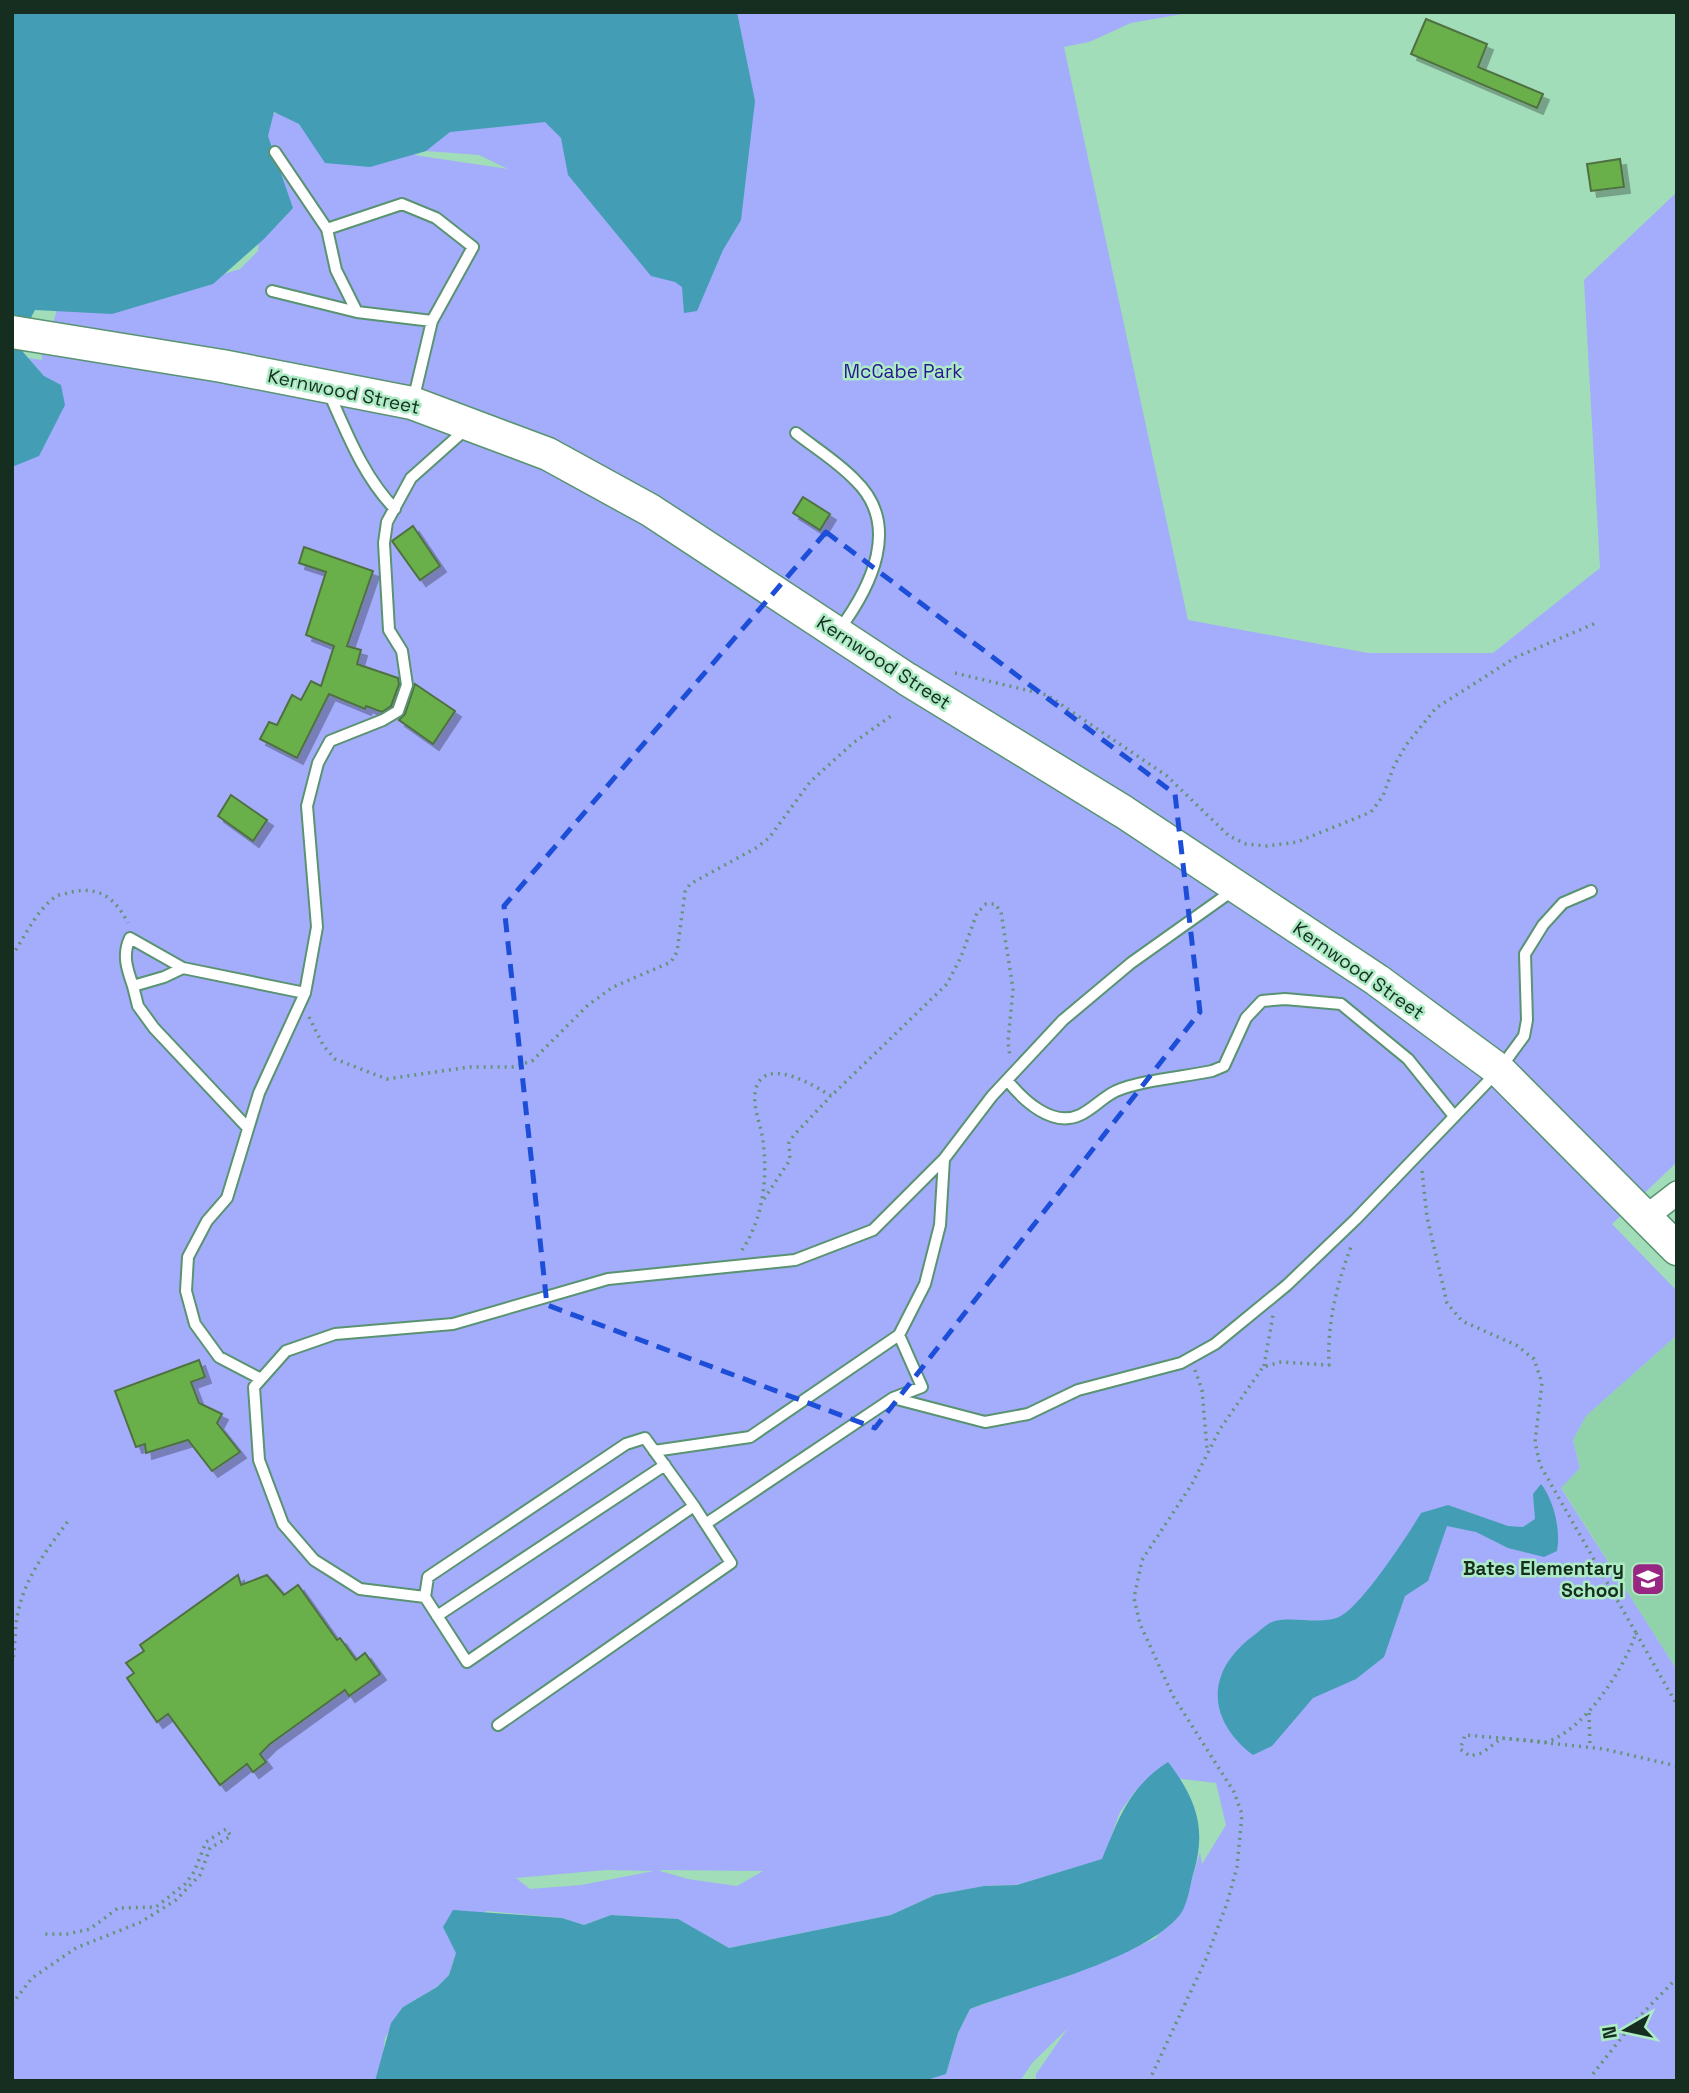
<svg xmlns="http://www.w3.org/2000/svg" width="1689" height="2093" viewBox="0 0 1689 2093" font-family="'Space Grotesk',sans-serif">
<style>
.built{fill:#90d3aa}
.green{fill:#a3adfb;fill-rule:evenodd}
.water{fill:#439eb5}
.building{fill:#69b04b;stroke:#4f7142;stroke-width:2;filter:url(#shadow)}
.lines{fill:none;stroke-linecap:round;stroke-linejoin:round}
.lane-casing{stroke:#599371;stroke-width:14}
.street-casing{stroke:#599371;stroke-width:26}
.secondary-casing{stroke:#599371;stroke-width:35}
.path{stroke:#669378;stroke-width:3.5;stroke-dasharray:2 5;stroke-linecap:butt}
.lane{stroke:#fff;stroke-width:10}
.street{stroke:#fff;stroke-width:23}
.secondary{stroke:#fff;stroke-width:32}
.marked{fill:none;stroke:#1d4ed8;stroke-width:5;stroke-dasharray:14 9;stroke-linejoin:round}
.labels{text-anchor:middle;stroke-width:5;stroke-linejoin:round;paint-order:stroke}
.park-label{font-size:19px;fill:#2a1792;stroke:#adebc5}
.street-label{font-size:19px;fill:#162e20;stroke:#adebc5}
.poi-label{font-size:19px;font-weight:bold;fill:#162e20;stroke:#adebc5;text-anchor:end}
</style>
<defs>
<filter id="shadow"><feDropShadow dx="6" dy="6" stdDeviation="0" flood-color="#0004"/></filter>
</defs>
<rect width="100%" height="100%" fill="#a1ddb8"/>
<path class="built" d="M1677,1335v335l-116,-183 19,-19 -7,-28 13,-24z"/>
<path class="green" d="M325,12h869l-63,11 -42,19 -25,5 124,573 180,33h125l107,-85 -16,-288 93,-88v970l-65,62 65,67v44l-91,81 -13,24 7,28 -19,20 116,182v411h-641v-7l32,-46 -35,34 -13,19h-96l22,-7 12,-41 12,-24 125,-44 61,-27 33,-49 11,-37 2,12 24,-39 -10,-42 -34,-4 -46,11 -16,22 -17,47 -86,26 -33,1 -49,9 -44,20 -162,33 -52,-29 -66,-4 -27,10 -22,-7 -76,-7 -30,42 -7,22 -12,12 -34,20 -18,31 -3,24 -7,19h-363v-1622l32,-83 -16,-18 14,2 -1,-14 14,-29 6,-30 141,-6 38,-12 18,-18 11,-135 7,-3zM426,151l53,4 29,14 -94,-14zM606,1870l48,1 -73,14 -51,4 -14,-11zM660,1871l1,-1 102,1 -26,15 -49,-7z"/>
<path class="water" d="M12,12h725l18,89 -14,119 -18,30 -26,61 -13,2 -2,-26 -7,-5 -24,-6 -83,-101 -7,-37 -16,-16 -95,10 -24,19 -56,16 -45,-4 -26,-39 -25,-12 -6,24 25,72 -29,31 -51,45 -101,30 -77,-4 -12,23v19l21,24 17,9 4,20 -26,51 -27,11z
M1541,1484c13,16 20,47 16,67l-13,6 -36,-9 -32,-16 -29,-6 -19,55 -23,15 -21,61 -28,22 -43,19 -41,48 -19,9c-47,-36 -47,-84 0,-119 6,-4 14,-13 22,-15 19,-5 45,4 64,-4 22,-10 69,-82 82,-104l27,-8 60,21 15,1 12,-8 -2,-25z
M1168,1762c27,35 39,65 26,109 -4,13 -6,35 -15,45 -39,45 -152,71 -209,93l-12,24 -12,41 -22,7h-549l16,-58 12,-16 34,-20 12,-12 7,-22 -13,-26 10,-17 109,8 22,7 27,-10 67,4 51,29 162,-33 44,-20 49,-9 33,-1 85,-26c17,-41 27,-72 66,-97z"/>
<path class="building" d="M1426,19l61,25 -9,23 65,27 -6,14 -126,-54z
M1620,159l4,28 -33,4 -4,-27z
M803,497l27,17 -10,16 -27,-17z
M413,526l27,40 -20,14 -28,-39z
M304,547l69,24 -26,75 14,4 -4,14 41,14 1,6 -8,22 -9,6 -16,-6 -1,3 -36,-15 -32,64 -37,-19 9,-17 8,3 15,-30 9,5 10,-19 10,5 13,-40 -28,-11 20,-63 -27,-9z
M415,684l40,27 -22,33 -34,-24 6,-6z
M231,795l36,25 -14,21 -35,-25z
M199,1360l6,17 -14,5 8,21 23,11 -5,9 23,29 -28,19 -24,-31 -42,13 -1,-9 -9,3 -21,-56z
M238,1575l3,10 26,-10 17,20 14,-10 39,55 3,-2 16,22 9,-7 15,21 -31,22 -4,-6 -75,54 -10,10 6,8 -13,10 -6,-8 -27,21 -52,-71 -11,8 -30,-44 7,-5 -8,-10 18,-12 -4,-6z"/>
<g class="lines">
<g class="lane-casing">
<path id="lane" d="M275,152l52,77 9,41 21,42 75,9
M327,229l75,-25 34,14 37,29 -41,74 -19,80
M272,291l85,21
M328,391c19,42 35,85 67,118
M796,433c19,15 42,29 59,47 47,45 16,107 -16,150
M183,968l-53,-30c-8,17 -3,31 3,48l31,-9 19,-9 122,25
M133,986l5,20 16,22 93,99
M1007,1080c16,20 45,48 73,35 13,-6 23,-18 36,-24 26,-11 68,-14 96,-20l12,-5 22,-48 16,-17 23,-2 56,5 67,55 46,57
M261,1379l-42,-22 -24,-33 -9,-33 2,-34 19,-36 20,-23 32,-105 46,-100 12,-66 -10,-121 11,-43 12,-22 53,-21 15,-9 9,-26 -5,-34 -13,-21 -5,-87 3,-21 24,-44 55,-49
M893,1398l92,24 43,-8 50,-24 103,-27 34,-19 72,-59 69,-66 143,-149 25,-34 3,-16 -2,-66 18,-29 20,-22 28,-12
M645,1438l49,68 -227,156 -42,-65 3,-20 198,-133z
M654,1451l96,-14 149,-102 26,-51 15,-59 4,-66
M707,1523l186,-125 29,-11 -23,-52
M425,1597l-65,-8 -46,-29 -31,-36 -24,-64 -5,-73 32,-36 49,-17 118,-10 155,-45 187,-19 78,-30 71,-71 48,-63 71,-76 68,-57 104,-74
M437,1616l228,-151
M498,1725l233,-162 -37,-57"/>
</g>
<g class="street-casing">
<path id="street" d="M1646,1217l31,-24"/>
</g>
<g class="secondary-casing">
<path id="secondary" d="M12,332l210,34 190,37 136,51 102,56 257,169 217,133 253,168 122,90 178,179"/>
</g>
<path class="path" d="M955,673l92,22 120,81 62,60 17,8 21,2 30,-4 74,-30 12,-16 11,-30 12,-21 30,-37 80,-51 80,-34
M12,956c13,-20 24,-45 43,-59 4,-3 11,-3 16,-5 29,-6 44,6 57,31
M309,1017l14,28 12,14 52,20 83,-12h42l20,-6 56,-56 25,-18 58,-25 6,-10 8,-60 5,-8 66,-36 13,-10 41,-56 43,-39 38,-27
M1422,1171l5,46 20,86 15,18 54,24 18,14 8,24 -7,59 5,23 96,168c-12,36 -52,98 -90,109l-81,-7 -5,14 10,7 12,-3 20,-15 102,11 73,17
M764,1199l26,-39 -1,-17 5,-8 37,-39
M742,1250c21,-31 26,-72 21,-109 -2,-16 -10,-32 -8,-48 6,-40 59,-8 76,3l116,-112 14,-27 16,-44 9,-9h9l6,8 12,77 -5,53 2,15
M1264,1366l9,-51
M1195,1370l7,20 5,58
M1636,1633l41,72
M12,1664c4,-19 2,-38 7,-56 8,-34 29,-59 49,-87
M1589,1713l1,35
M12,2004l20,-26 44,-30 65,-26 35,-22 24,-25 10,-27 21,-12 -5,-7 -20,13 -12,30 -9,12 -29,23 -38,1 -28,21 -23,5h-24
M1593,2074l41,-52 43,-44
M1149,2081l57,-122 21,-56 10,-36 5,-53 -8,-22 -61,-96 -33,-72 -6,-26 8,-38 50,-76 28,-55 43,-62 18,-5 48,3c-2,-42 8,-82 23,-121"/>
<use href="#lane" class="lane"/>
<use href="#street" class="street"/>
<use href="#secondary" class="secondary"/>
</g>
<path class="marked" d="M826,532l349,262 25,218 -325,416 -328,-123 -43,-399z"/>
<defs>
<g id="school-square" transform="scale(1.75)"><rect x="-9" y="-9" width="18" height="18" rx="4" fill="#9a2683" stroke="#adebc5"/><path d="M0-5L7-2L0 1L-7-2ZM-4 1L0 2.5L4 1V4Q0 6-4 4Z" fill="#fff"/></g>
</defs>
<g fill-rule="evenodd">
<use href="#school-square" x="1648" y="1579"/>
</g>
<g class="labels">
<g class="park-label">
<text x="903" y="378">McCabe Park</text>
</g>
<g class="street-label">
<text transform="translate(344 391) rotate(12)" y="7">Kernwood Street</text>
<text transform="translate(884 662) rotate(33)" y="7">Kernwood Street</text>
<text transform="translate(1359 970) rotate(35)" y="7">Kernwood Street</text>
</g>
<g class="poi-label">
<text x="1624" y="1575">Bates Elementary<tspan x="1624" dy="22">School</tspan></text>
</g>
</g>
<rect width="1689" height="2093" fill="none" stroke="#162e20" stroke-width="28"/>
<g transform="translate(1626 2030) rotate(261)" stroke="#adebc5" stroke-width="5" paint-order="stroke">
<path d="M0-5L12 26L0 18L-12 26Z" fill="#162e20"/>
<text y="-10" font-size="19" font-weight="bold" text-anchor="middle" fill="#162e20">N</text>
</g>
</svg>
